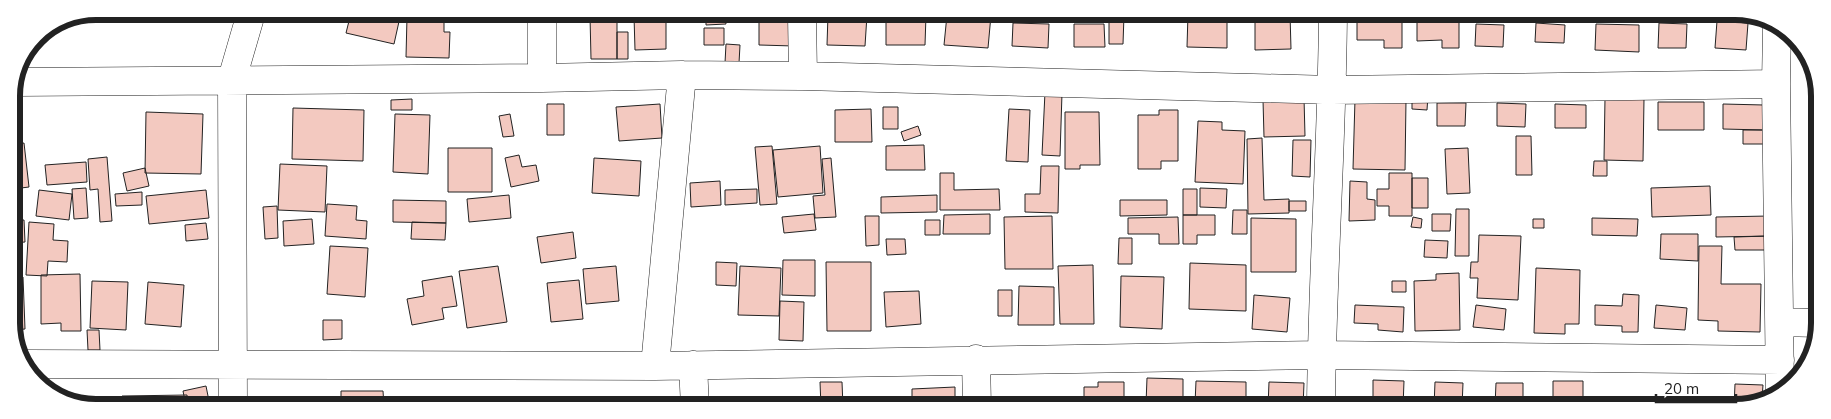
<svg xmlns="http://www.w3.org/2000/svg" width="1831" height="419" viewBox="0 0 1831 419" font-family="Mulish,sans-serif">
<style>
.building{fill:#f3c9c0;stroke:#222}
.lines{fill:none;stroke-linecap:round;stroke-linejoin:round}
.minor-casing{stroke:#222;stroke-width:29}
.minor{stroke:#fff;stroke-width:28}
.rim{fill:none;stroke:#222;stroke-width:6}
</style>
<rect width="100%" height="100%" fill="#fff"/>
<path class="building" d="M1188,14h39v34l-40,-1z
M1255,14h35l1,35 -36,1z
M1357,14h45v34h-18v-8h-27z
M1417,14l42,2v32h-17v-8l-25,1z
M828,15h39l-2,31 -38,-1z
M886,15h40l-1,30h-39z
M947,15h44l-3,33 -44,-3z
M1109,15h15l-1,29h-14z
M590,16h27v43h-26z
M634,16h32v33l-31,1z
M706,16h19l1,8 -20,1z
M727,16h14v5l-14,1z
M759,16h35v30l-35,-1z
M350,17h50l-6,27 -48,-11z
M407,17h37v15h6l-1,26 -43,-1z
M1717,21l31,2 -2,27 -31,-2z
M1013,23l36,1 -1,24 -36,-2z
M1536,23l29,2 -1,18 -29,-1z
M1659,23l28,1 -1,24h-28z
M1074,24h30l1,23h-31z
M1476,24l28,1 -1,22 -28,-1z
M1596,24l43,1v27l-44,-2z
M704,28h20v17h-20z
M617,32h11v27h-11z
M726,44l14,1 -1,18h-14z
M1045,92l17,1 -2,63 -18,-1z
M1412,95h16l-1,15 -15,-1z
M1304,98l1,38 -41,1 -1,-37z
M1605,98l39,1 -1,62 -39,-1z
M412,99v11h-21v-10z
M1355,99l51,1 -1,70 -52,-1z
M1658,102h46v28h-46z
M1437,103h29l-1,23h-28z
M1497,103l29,1 -1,23 -28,-1z
M547,104h17v31h-17z
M660,104l2,34 -43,3 -3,-34z
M1555,104l31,1v23h-31z
M1723,104l41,1v25l-41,-1z
M883,107h15v22h-15z
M293,108l71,2 -1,51 -71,-2z
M871,109l1,33h-37v-32z
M1009,109l21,1 -2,52 -22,-1z
M1159,110h19v51h-17v8h-23v-54h21z
M146,112l57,2 -2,60 -56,-1z
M1065,112h34l1,53h-20v4h-15z
M395,114l35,1 -2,59 -35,-2z
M510,114l4,22 -11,1 -4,-21z
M1198,121l24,1v8l23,1 -2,53 -48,-2z
M918,126l3,9 -17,6 -3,-9z
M1743,130h21v14h-21z
M1516,136h15l1,39h-16z
M1262,138l2,62 25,-1v14l-41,1 -1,-75z
M1293,140h18l-1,37 -18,-1z
M24,143l5,44 -16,2 -1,-44z
M924,145l1,25h-39v-24z
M772,146l5,58 -17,1 -5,-58z
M820,146l3,47 -45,4 -5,-47z
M448,148h44v44h-44z
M1468,148l2,45 -23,1 -2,-45z
M519,155l3,12 14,-2 3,16 -28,6 -6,-29z
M107,157l5,64 -12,1 -2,-33 -8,1 -2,-31z
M594,158l47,3 -2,35 -47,-3z
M831,158l5,59 -21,1 -2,-22 12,-1 -3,-36z
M1594,161h13v15h-14z
M86,162l1,20 -40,3 -2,-20z
M280,164l47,2 -2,46 -47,-2z
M1041,166h18l-1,47 -33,-1v-18h15z
M145,168l4,18 -22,5 -4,-18z
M940,173h14v17l45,-1 1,21h-60z
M1389,173h23v43h-23v-10h-12v-17h12z
M1412,178h16v30h-16z
M720,181l1,24 -30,2 -1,-24z
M1350,181l17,1v17l8,1v20l-26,1z
M1710,186l1,29 -59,2 -1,-29z
M86,188l2,30 -14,1 -2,-30z
M1200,188l27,1 -1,19 -26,-1z
M757,189v14l-32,2v-15z
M1183,189h14v26h-14z
M39,190l33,4 -3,26 -33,-4z
M206,190l3,28 -60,6 -3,-28z
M142,192v13l-26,1 -1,-12z
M509,195l2,23 -42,4 -2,-23z
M937,195v17l-56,1v-16z
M393,200l53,1v22l-53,-1z
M1120,200h47v15l-47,1z
M1289,201h17v10h-17z
M1816,201h2v32h-2z
M327,204l30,2 -1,14 11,1 -1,18 -41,-3z
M277,206l1,32 -13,1 -2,-32z
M1456,209h13v47h-14z
M1233,210h14v24h-15z
M814,214l2,16 -32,3 -2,-16z
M990,214v20h-47l1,-19z
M1432,214h19l-1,17h-18z
M1183,215h32v20h-18v9h-14z
M865,216h14v29l-13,1z
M1052,216l1,53h-48l-1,-52z
M1769,216l1,20 -54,1v-20z
M1178,217l1,27h-20v-10h-31v-16z
M1413,217l9,2 -1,9 -10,-1z
M1251,218l45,1v53h-45z
M1592,218l46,1 -1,17 -45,-1z
M312,219l2,25 -30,2 -1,-25z
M1533,219h11v9h-11z
M12,220h12l1,22 -13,1z
M925,220h15v15h-15z
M29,222l25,2 -1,16 15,1 -1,21 -19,-1 -1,15 -21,-1z
M412,222l34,1 -1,17 -34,-1z
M206,223l2,16 -22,2 -1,-16z
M573,232l3,26 -35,5 -4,-26z
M1661,234h37v27l-38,-2z
M1479,235l42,1 -3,64 -41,-2 1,-20h-8l1,-16h7z
M1769,236v14h-34l-1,-13z
M1119,238h13v26h-14z
M886,239h19l1,15 -19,1z
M1425,240l23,1 -1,17 -23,-1z
M330,246l38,2 -3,49 -38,-3z
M1699,246h23l-1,38h40l-1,48 -42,-1v-10l-20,-1z
M1816,257h2v32h-3z
M783,260h32v36l-33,-1z
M716,262l21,1 -1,23 -20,-1z
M826,262h45v69h-44z
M1190,263l56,2v46l-57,-2z
M1093,265l1,59h-34l-2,-58z
M498,266l9,56 -40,6 -8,-57z
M616,266l3,35 -33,3 -3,-35z
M740,266l41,2 -2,48 -41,-1z
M1536,268l44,2 -1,54h-14v10l-31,-1z
M1459,273l1,57 -45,1 -1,-50 22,-1v-6z
M80,274l1,57h-20v-8l-20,1v-49z
M452,276l5,30 -15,2 2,11 -32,6 -5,-26 17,-3 -2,-15z
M1121,276l43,1 -2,52 -42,-2z
M13,277h10l2,52 -12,1z
M579,280l4,39 -32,3 -4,-39z
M92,281l36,1 -2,48 -36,-2z
M1392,281h14v11h-14z
M148,282l36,3 -3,42 -36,-3z
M1019,286l35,1v38h-36z
M998,290h14v26h-14z
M919,291l2,33 -35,3 -2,-35z
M1623,294l16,1 -1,37h-16v-6l-27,-1v-20l27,1z
M1254,295l36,3 -3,34 -35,-3z
M780,301l24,1 -1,39 -24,-1z
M1355,305l49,2 -1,25 -25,-2v-6l-24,-1z
M1476,305l30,4 -2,21 -31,-3z
M1656,305l31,3 -2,22 -31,-2z
M323,320h19v19l-19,1z
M87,330h12l1,20h-12z
M1147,378l36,1v27l-37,-2z
M1373,380l31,1 -1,26h-30z
M1196,381l50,1v23h-13v2h-28v-3h-10z
M1553,381h30v26h-30z
M820,382h22l1,25h-22z
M1098,382h26v25h-40v-20h14z
M1269,382l35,1 -1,24h-35z
M1435,382l28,1 -1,24h-28z
M1496,383h27v24l-28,-1z
M1735,384l28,1 -1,14 -21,8h-7z
M206,386l4,20h-24l-3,-15z
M955,387v20h-43v-18z
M341,391h42l1,15h-43z
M187,395l1,11h-66v-10z
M458,397v9h-52v-1h20l1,-7z"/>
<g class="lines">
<g class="minor-casing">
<path id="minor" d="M802,15l1,61
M542,16v62
M1777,27l-1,57 4,307
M16,82l526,-4 140,-3 121,1 529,14 444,-6
M1780,322l38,1
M976,359l1,48
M26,364l629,2 666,-11 459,5
M693,365l2,42
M655,366l27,-291
M233,406l-1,-327 18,-62
M1321,407c1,-131 11,-262 12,-393"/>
</g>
<use href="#minor" class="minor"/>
</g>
<path d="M0 0H1831V419H0ZM96 20H1735A76 76 0 0 1 1811 96V323A76 76 0 0 1 1735 399H96A76 76 0 0 1 20 323V96A76 76 0 0 1 96 20Z" fill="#fff" fill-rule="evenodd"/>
<path class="rim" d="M96 20H1735A76 76 0 0 1 1811 96V323A76 76 0 0 1 1735 399H96A76 76 0 0 1 20 323V96A76 76 0 0 1 96 20Z"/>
<path d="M1656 394v8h80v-8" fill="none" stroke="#222222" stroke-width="2.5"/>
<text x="1664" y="394" font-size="15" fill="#222222" stroke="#ffffff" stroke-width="4" paint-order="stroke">20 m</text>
</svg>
